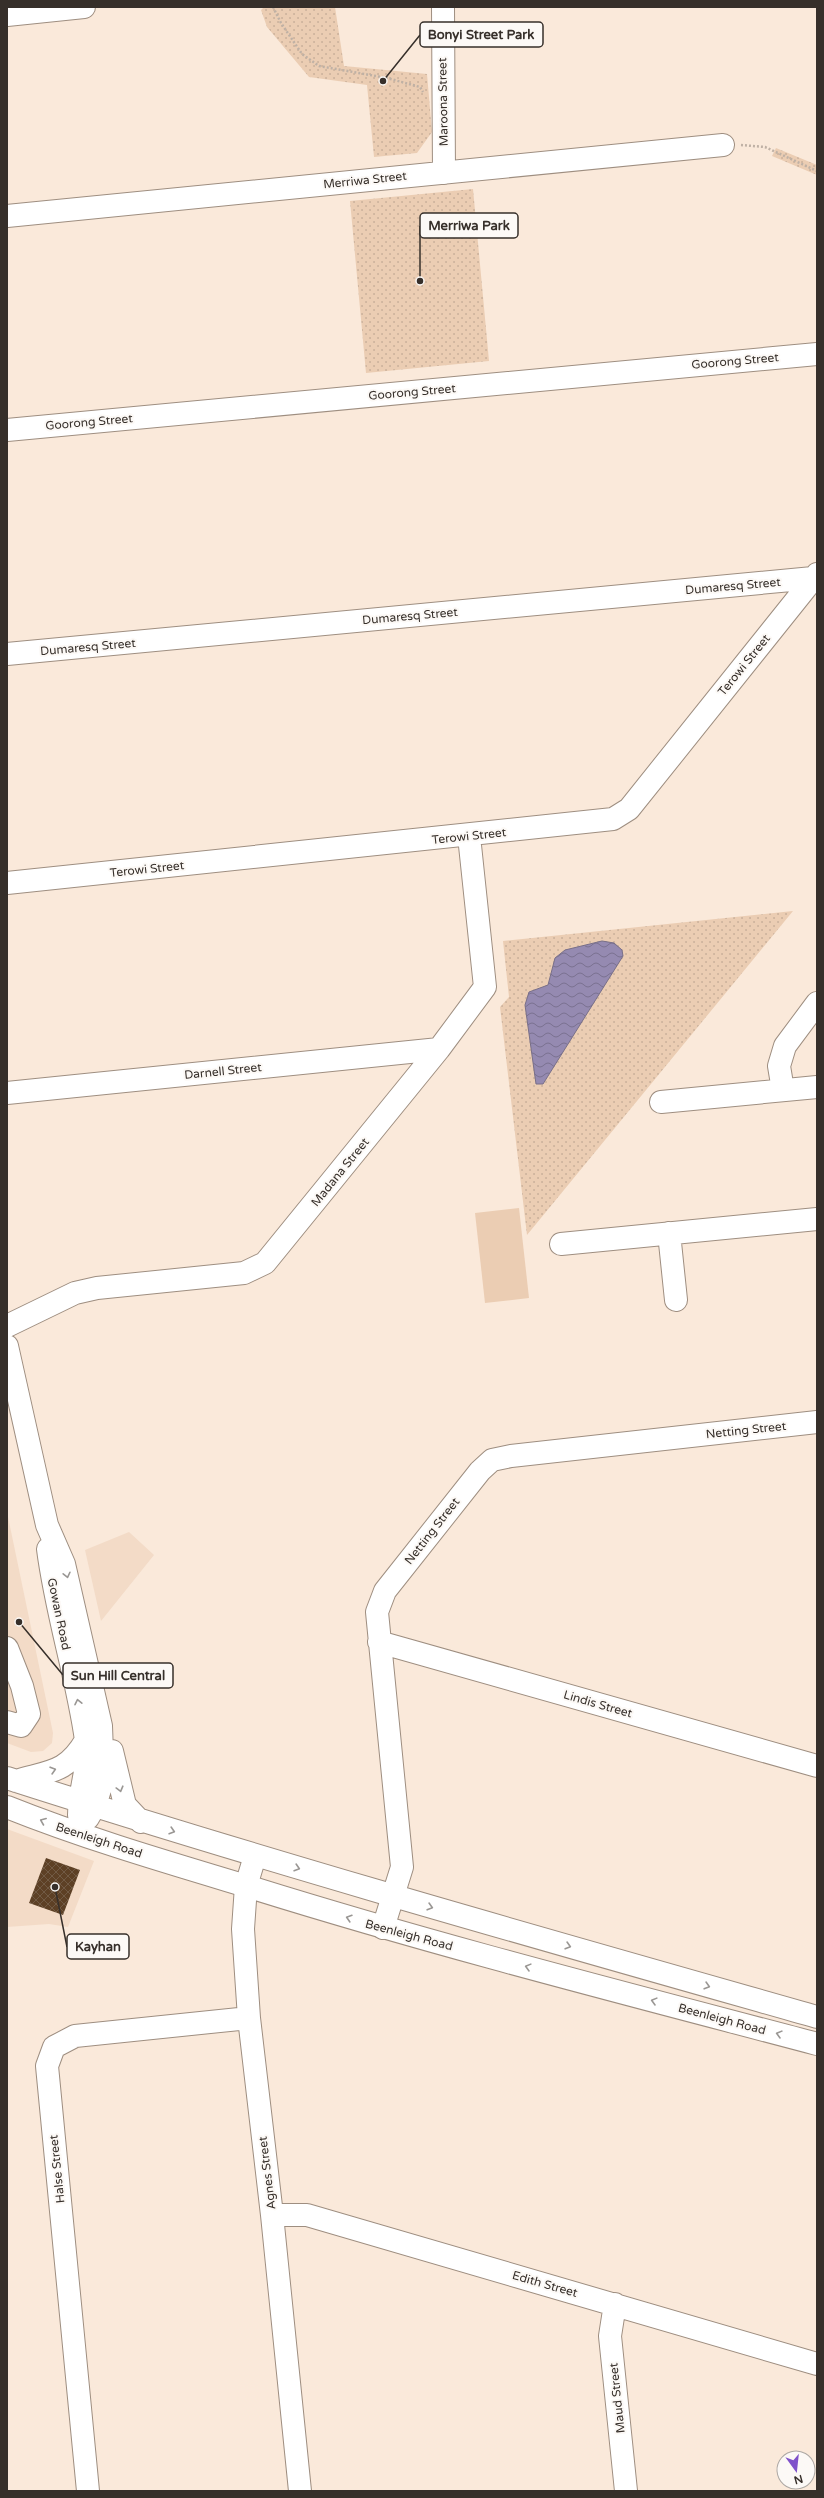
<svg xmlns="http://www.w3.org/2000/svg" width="824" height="2498" viewBox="0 0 824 2498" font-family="'Varela Round',sans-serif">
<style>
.built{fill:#f3dbc7}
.grass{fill:url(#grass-dots)}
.garden{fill:#ebcdb3}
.water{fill:url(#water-waves);stroke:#786f88}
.building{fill:url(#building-cross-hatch)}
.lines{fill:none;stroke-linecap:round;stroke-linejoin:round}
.minor-casing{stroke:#9e8e80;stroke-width:24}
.major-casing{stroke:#9e8e80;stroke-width:24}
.path{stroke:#bfb1a5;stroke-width:2.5;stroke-dasharray:2 2;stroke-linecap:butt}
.minor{stroke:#fff;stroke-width:22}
.major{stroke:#fff;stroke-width:22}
.oneway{stroke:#9a9794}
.labels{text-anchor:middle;stroke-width:4;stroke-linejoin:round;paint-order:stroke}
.street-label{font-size:12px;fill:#362f2a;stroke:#fcf9f6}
.leader{fill:none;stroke:#362f2a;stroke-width:1.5}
.callout-dot{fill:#362f2a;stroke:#fcf9f6;stroke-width:1.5}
.callout{fill:#fcf9f6;stroke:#362f2a;stroke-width:1.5}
.callout-label{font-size:13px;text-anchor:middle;font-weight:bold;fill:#362f2a}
</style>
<defs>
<pattern id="grass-dots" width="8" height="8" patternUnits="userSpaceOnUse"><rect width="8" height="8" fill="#ebcdb3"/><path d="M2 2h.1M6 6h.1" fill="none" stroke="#cab09a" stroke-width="1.8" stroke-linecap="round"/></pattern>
<pattern id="water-waves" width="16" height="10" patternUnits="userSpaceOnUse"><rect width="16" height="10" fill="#958ab1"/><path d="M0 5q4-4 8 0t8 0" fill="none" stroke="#7a7190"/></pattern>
<pattern id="building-cross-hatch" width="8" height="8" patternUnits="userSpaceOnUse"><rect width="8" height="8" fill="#5d4025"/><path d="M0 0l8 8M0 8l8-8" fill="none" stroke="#715a44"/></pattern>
</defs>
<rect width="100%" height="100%" fill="#fae9da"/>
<path class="built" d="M7,1512l46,221 -1,10 -9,8 -12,1 -24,-9z
M129,1532l25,23 -53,66 -16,-71z
M7,1829l87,32 -26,66 -19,-3 -42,3z"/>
<path class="grass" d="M264,7h71l9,59 83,8 5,58 -15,21 -43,4 -7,-72 -58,-8 -42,-50 -6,-17z
M776,148l41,17v10l-45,-19z
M473,189l16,172 -123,12 -16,-172z
M793,911l-266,324 -27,-228 9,-10 -6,-56z"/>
<path class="garden" d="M519,1208l10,90 -44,5 -10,-90z"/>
<path class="water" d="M602,941l12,2 8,7 1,6 -80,128h-7l-11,-79 4,-13 19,-7 7,-27 10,-8z"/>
<path class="building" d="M46,1858l34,12 -17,45 -34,-12z"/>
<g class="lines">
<g class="minor-casing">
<path id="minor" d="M443,7l1,166
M7,15l77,-8
M7,216l716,-71
M7,430l810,-76
M7,654l806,-76
M7,883l606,-64 16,-10 188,-235
M783,1090l-4,-24 6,-20 32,-43
M7,1093l432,-44
M661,1102l156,-15
M669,1233l7,67
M561,1244l256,-25
M7,1326l68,-33 22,-5 147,-15 21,-10 174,-214 46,-62 -16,-151
M379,1642l438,124
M7,1648l15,38 7,28 -8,12 -14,-4
M255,1856l-9,30 -3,43 6,89 23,197 28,276
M383,1928l19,-61 -25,-255 8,-21 95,-120 12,-11 19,-4 306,-34
M272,2215h35l510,149
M615,2304l-5,32 16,155
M88,2491l-41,-425 7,-19 21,-11 174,-18"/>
</g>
<g class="major-casing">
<path id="major" d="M7,1346l40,179 17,39 37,162 2,53 -8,27 -7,12
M48,1549c8,64 29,127 38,191 4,26 -7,49 -7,75
M112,1751l13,54 16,17
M7,1778c268,86 539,162 810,239
M16,1781c34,-10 51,-8 70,-41
M7,1807c80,32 163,56 246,81 186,58 375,106 564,156"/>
</g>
<path class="path" d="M273,7l8,16 21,31 17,12 68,12 33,9 3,5
M741,145l24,2 52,24"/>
<use href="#minor" class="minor"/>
<use href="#major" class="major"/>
</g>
<defs><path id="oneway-chevron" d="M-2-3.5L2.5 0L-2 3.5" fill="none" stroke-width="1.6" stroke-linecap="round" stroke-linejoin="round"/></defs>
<g class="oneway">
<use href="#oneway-chevron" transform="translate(67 1575) rotate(77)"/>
<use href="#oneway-chevron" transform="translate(78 1702) rotate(-102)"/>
<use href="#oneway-chevron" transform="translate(53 1770) rotate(-16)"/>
<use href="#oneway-chevron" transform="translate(120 1789) rotate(75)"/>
<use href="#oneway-chevron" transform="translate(43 1821) rotate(-158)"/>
<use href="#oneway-chevron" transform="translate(172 1831) rotate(17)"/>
<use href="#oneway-chevron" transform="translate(297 1868) rotate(17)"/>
<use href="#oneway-chevron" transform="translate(430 1907) rotate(16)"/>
<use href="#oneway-chevron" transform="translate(349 1918) rotate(-163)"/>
<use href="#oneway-chevron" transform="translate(568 1946) rotate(16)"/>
<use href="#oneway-chevron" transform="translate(528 1967) rotate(-165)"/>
<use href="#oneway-chevron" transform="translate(707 1986) rotate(16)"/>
<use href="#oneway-chevron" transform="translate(654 2001) rotate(-165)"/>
<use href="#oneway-chevron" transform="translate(779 2034) rotate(-165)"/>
</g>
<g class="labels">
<g class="street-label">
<text transform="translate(443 102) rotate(-91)" y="4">Maroona Street</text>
<text transform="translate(365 180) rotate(-6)" y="4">Merriwa Street</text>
<text transform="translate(735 361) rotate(-5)" y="4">Goorong Street</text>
<text transform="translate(412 392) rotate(-5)" y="4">Goorong Street</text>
<text transform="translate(89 422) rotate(-5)" y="4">Goorong Street</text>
<text transform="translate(733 586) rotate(-5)" y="4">Dumaresq Street</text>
<text transform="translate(410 616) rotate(-5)" y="4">Dumaresq Street</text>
<text transform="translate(88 647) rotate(-5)" y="4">Dumaresq Street</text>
<text transform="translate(744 665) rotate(-51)" y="4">Terowi Street</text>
<text transform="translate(469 836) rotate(-6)" y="4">Terowi Street</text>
<text transform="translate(147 869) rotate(-6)" y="4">Terowi Street</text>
<text transform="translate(223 1071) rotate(-6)" y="4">Darnell Street</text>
<text transform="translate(340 1172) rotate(-51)" y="4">Madana Street</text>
<text transform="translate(746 1430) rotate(-6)" y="4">Netting Street</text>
<text transform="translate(432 1531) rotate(-52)" y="4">Netting Street</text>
<text transform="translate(59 1614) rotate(78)" y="4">Gowan Road</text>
<text transform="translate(598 1704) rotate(16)" y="4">Lindis Street</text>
<text transform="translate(99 1840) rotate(18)" y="4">Beenleigh Road</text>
<text transform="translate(409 1935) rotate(15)" y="4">Beenleigh Road</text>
<text transform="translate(722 2019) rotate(15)" y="4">Beenleigh Road</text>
<text transform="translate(57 2169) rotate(-96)" y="4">Halse Street</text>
<text transform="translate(267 2173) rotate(-97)" y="4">Agnes Street</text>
<text transform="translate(545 2284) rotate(16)" y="4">Edith Street</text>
<text transform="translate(617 2398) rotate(-96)" y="4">Maud Street</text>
</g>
</g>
<path class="leader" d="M383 81L420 35M420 281L420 226M19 1622L63 1675M55 1887L67 1947"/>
<g class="callout-dot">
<circle cx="383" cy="81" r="4"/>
<circle cx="420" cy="281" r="4"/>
<circle cx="19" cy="1622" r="4"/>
<circle cx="55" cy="1887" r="4"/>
</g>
<g class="callout">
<rect x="420" y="22" width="123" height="25" rx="4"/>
<rect x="420" y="213" width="98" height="25" rx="4"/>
<rect x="63" y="1663" width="110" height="25" rx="4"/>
<rect x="67" y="1934" width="62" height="25" rx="4"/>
</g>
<g class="callout-label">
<text x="481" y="39">Bonyi Street Park</text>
<text x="469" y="230">Merriwa Park</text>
<text x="118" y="1680">Sun Hill Central</text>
<text x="98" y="1951">Kayhan</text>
</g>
<rect width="824" height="2498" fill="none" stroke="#362f2a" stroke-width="16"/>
<g transform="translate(796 2470) rotate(165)"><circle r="19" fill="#fcf9f6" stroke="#ada8a4"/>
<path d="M0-3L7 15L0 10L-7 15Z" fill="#7f51ca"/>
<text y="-6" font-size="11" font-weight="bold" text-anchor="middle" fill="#362f2a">N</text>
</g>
</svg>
